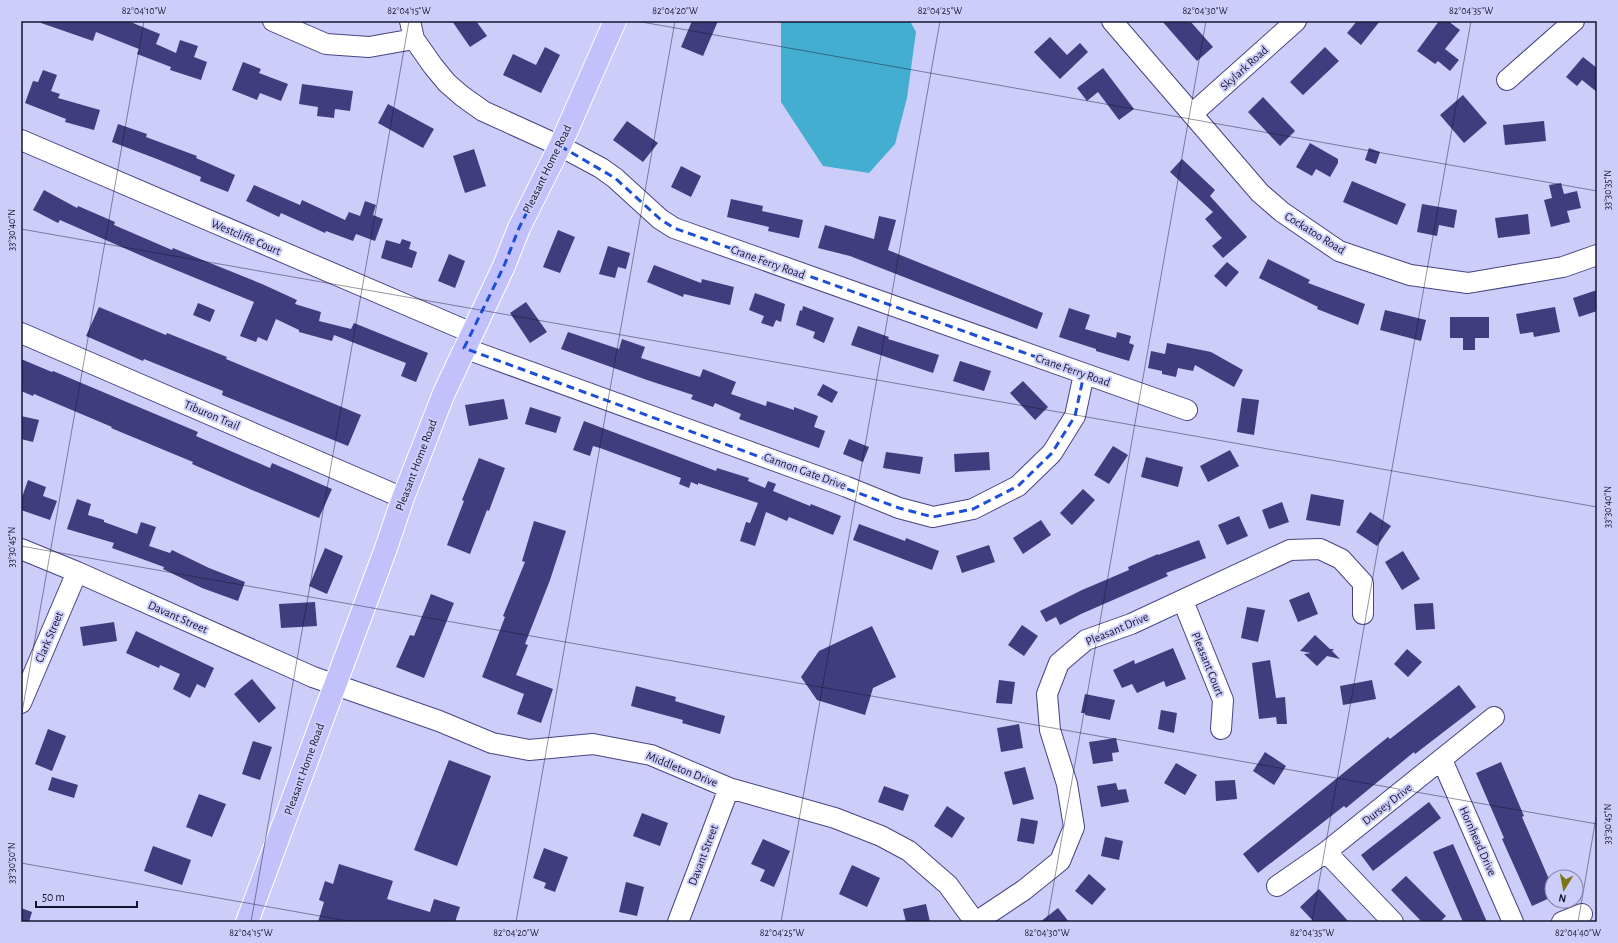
<svg xmlns="http://www.w3.org/2000/svg" width="1618" height="943" viewBox="0 0 1618 943" font-family="'Alegreya Sans',sans-serif">
<style>
.water{fill:#44aed1}
.building{fill:#413c7e}
.lines{fill:none;stroke-linecap:round;stroke-linejoin:round}
.minor-casing{stroke:#484482;stroke-width:22}
.major-casing{stroke:#fff;stroke-width:24}
.minor{stroke:#fff;stroke-width:20}
.major{stroke:#c3c1fb;stroke-width:22}
.marked{fill:none;stroke:#1d4ed8;stroke-width:3;stroke-dasharray:8 5;stroke-linejoin:round}
.ticks{fill:none;stroke:#16152f;stroke-width:1;stroke-opacity:0.45}
.labels{text-anchor:middle;stroke-width:4;stroke-linejoin:round;paint-order:stroke}
.street-label{font-size:12px;fill:#16152f;stroke:#cccdf9}
.neatline{fill:none;stroke:#16152f;stroke-width:1.5}
.ticks-label{font-size:10px;text-anchor:middle;fill:#16152f}
</style>
<rect width="100%" height="100%" fill="#cccdf9"/>
<path class="water" d="M781,21h129l6,11 -9,66 -12,46 -26,29 -46,-7 -42,-64z"/>
<path class="building" d="M41,21h87l32,13 -4,10 20,9 4,-13 18,6 -4,11 13,5 -6,18 -31,-10 1,-3 -34,-13 2,-5 -43,-17 -3,9 -52,-18z
M452,21h24l11,15 -17,11z
M692,21h26l-15,35 -22,-9z
M1162,21h28l23,26 -16,14z
M1357,21h23l-19,24 -14,-12z
M1439,21h9l12,9 -15,19 14,11 -9,11 -12,-10 -3,3 -18,-13z
M1050,37l17,18 13,-12 8,9 -28,27 -26,-27z
M545,47l15,8 -19,38 -38,-18 10,-21 23,11z
M1325,47l14,14 -36,34 -13,-13z
M1583,57l14,11v24l-15,-12 -5,6 -11,-9z
M243,62l18,7 -2,4 29,11 -7,17 -21,-8 -3,7 -25,-10z
M1103,68l31,41 -15,11 -21,-28 -11,9 -10,-13z
M43,70l14,5 -6,16 9,3 -2,4 42,12 -6,20 -29,-8 1,-3 -41,-16 8,-22 5,1z
M302,84l51,7 -3,20 -15,-2 -1,9 -17,-2 1,-9 -19,-3z
M1463,95l24,28 -23,20 -24,-28z
M1263,97l32,34 -15,15 -32,-34z
M388,104l46,25 -11,19 -45,-25z
M627,121l31,22 -15,19 -30,-22z
M1544,121l2,20 -41,4 -2,-20z
M118,124l29,10 -1,3 51,19 -1,2 39,17 -7,17 -28,-11 1,-4 -44,-18 -45,-17z
M1310,143l28,16v4l-8,14 -14,-8 -4,7 -16,-9z
M1369,148l11,4 -4,12 -11,-4z
M474,149l12,37 -21,7 -12,-37z
M1182,159l33,31 -5,6 37,41 -24,21 -11,-12 10,-8 -17,-19 8,-7 -43,-40z
M681,166l20,10 -10,21 -20,-10z
M1352,181l54,23 -9,21 -54,-23z
M1561,183l3,11 13,-3 4,17 -14,3 3,11 -19,5 -7,-27 8,-2 -3,-13z
M254,185l46,20 2,-5 43,20 4,-8 11,4 5,-15 11,4 -3,10 10,4 -8,22 -19,-7 -3,7 -27,-10 -1,2 -44,-20 -2,4 -33,-16z
M44,190l33,18 1,-2 37,16 -1,3 58,25 1,-2 89,36 35,16 -2,4 26,8 -2,9 32,8 3,-6 74,30 -12,29 -15,-6 5,-13 -72,-28 -2,6 -33,-9v-2l-23,-11 -9,22 -9,-4 -2,5 -16,-6 14,-34 -105,-43 -89,-39 -2,3 -25,-13z
M731,199l32,7 -1,5 41,9 -4,18 -31,-7 1,-4 -42,-10z
M1422,204l35,6 -3,18 -15,-3 -2,11 -20,-4z
M1528,214l2,20 -32,4 -3,-20z
M879,216l17,4 -8,30 155,63 -6,16 -187,-73 -32,-8 7,-23 49,14z
M558,230l17,7 -15,36 -17,-6z
M402,239l9,3 -2,7 8,3 -5,16 -31,-10 5,-18 14,4z
M608,246l22,7 -4,16 -8,-2 -3,11 -16,-4z
M449,254l16,7 -10,27 -17,-7z
M1268,259l42,21 -2,3 57,21 -7,21 -41,-16 1,-2 -59,-29z
M1227,262l12,10 -13,15 -12,-11z
M654,265l47,18 1,-4 32,8 -4,18 -46,-11 -1,3 -36,-15z
M1597,290v21l-18,6 -6,-19z
M755,293l30,11 -4,18 -5,-2 -3,7 -12,-4 3,-7 -15,-6z
M526,302l21,30 -17,11 -20,-30z
M198,303l17,7 -5,12 -17,-7z
M803,306l31,12 -10,25 -11,-5 2,-6 -19,-7 4,-15 2,1z
M99,307l67,28 1,-2 60,24 -1,2 135,56 -13,31 -126,-51 1,-4 -79,-32 -1,2 -57,-25z
M1555,307l5,25 -26,5 -1,-5 -13,2 -4,-20z
M1069,308l21,7 -5,14 31,9 1,-6 14,4 -2,7 5,2 -5,16 -33,-10v-2l-37,-12z
M1385,310l41,10 -5,21 -41,-11z
M1450,317h39v21h-14v12h-12v-12h-13z
M858,326l31,11 -1,2 51,16 -6,18 -82,-28z
M568,332l51,17 3,-10 23,8 -4,11 59,19 3,-8 33,13 -5,12 35,12 1,-5 27,9v-3l24,9 -4,11 11,4 -6,17 -80,-29 2,-5 -26,-11 -2,4 -22,-8 2,-4 -46,-15 -86,-31z
M1167,343l44,9 32,18 -9,17 -39,-22 -2,6 -15,-3 -2,9 -14,-3v-3l-14,-3 3,-17 14,3z
M21,359l31,13 1,-1 145,61 -2,4 74,32 2,-5 60,26 -13,29 -67,-28 -60,-26 1,-2 -82,-34 1,-1 -78,-33 -1,2 -12,-5z
M960,361l31,10 -7,20 -31,-10z
M1023,381l25,26 -13,13 -25,-27z
M823,384l15,8 -6,11 -15,-8z
M1242,398l17,2 -5,35 -17,-3z
M504,399l4,20 -39,7 -4,-21z
M530,407l31,10 -5,16 -31,-9z
M21,416l18,4 -6,22 -12,-3z
M584,421l132,50 1,-3 32,10 -1,3 17,7 3,-7 8,3 -3,7 37,15 1,-2 30,12 -8,19 -44,-18 -2,4 -21,-9 -11,34 -15,-5 6,-19 4,1 8,-20 -60,-20v2l-7,-3 -2,6 -10,-4 2,-6 -81,-30 -7,-2 -3,10 -17,-6z
M849,439l20,8 -6,15 -20,-8z
M1113,446l15,9 -19,29 -15,-9z
M1230,450l9,16 -31,16 -8,-16z
M886,452l37,5 -3,17 -37,-6z
M989,452l1,18 -35,2 -1,-18z
M1146,457l37,10 -5,20 -37,-10z
M479,458l26,10 -16,43 -2,-1 -17,44 -23,-9 17,-44 -2,-1z
M28,480l18,7 -3,9 14,5 -7,19 -29,-10v-10z
M1083,489l12,11 -23,25 -12,-12z
M1311,494l33,6 -4,26 -34,-6z
M77,499l14,5 -3,11 16,5v2l33,12 4,-12 15,5 -7,19 21,7 2,-3 37,18 36,14 -7,19 -36,-13 -39,-19 1,-2 -52,-19 2,-5 -47,-14z
M1282,502l7,20 -20,7 -7,-19z
M1370,512l21,14 -14,20 -21,-14z
M1239,516l9,20 -21,9 -9,-20z
M1041,520l10,15 -28,19 -10,-16z
M534,521l32,10 -16,49 -25,64 3,1 -12,30 37,14 -12,34 -24,-9 7,-20 -42,-17 23,-60 -2,-1 22,-54 -3,-1z
M859,524l46,17 1,-3 33,13 -7,19 -79,-30z
M1199,540l7,18 -40,15 2,3 -87,38 -21,11 -4,-8 -10,5 -6,-11 42,-21 47,-20 -1,-3 30,-13v1z
M989,545l6,17 -33,11 -6,-17z
M325,548l18,8 -16,38 -18,-8z
M1403,551l17,28 -18,11 -17,-28z
M1309,592l9,22 -20,8 -9,-22z
M431,594l23,9 -30,75 -28,-11 14,-32 4,1z
M315,602l2,24 -36,2 -2,-24z
M1433,603l2,26 -19,1 -2,-26z
M1247,607l18,3 -7,32 -17,-4z
M114,622l3,19 -34,5 -3,-19z
M1022,625l16,11 -14,20 -16,-11z
M872,626l24,51 -23,11 -8,27 -48,-15 -16,-23 18,-26z
M136,631l78,37 -9,20 -8,-4 -7,14 -17,-9 7,-15 -20,-9 -1,3 -33,-15z
M1315,635l15,14h4l-2,2 8,8 -13,-3 -10,10 -13,-12 7,-1 -11,-2z
M1173,648l13,31 -20,8 -2,-6 -27,12 -5,-9 -10,4 -9,-18 21,-10 1,4z
M1407,649l15,13 -14,15 -14,-13z
M1270,660l6,38 9,-1 2,27h-10l-1,-7 -17,2 -7,-56z
M252,679l24,29 -17,15 -25,-29z
M999,680l16,2 -3,22 -16,-1z
M1372,680l4,19 -33,6 -3,-19z
M1459,685l17,22 -61,47 -1,-2 -68,56 -2,-2 -86,67 -15,-19 145,-117 2,2z
M636,686l40,11 -1,4 50,15 -5,18 -38,-11 1,-3 -52,-14z
M1085,694l30,6 -5,20 -25,-5v-2h-4z
M1161,710l16,3 -3,20 -16,-4z
M1019,724l4,24 -22,4 -4,-24z
M48,729l18,7 -14,35 -17,-7z
M1116,738l3,14 -7,1 1,8 -20,3 -4,-22z
M253,741l19,6 -12,33 -18,-6z
M1265,752l21,14 -12,19 -21,-14z
M449,760l42,16 -34,90 -43,-16z
M1501,762l23,54 -2,1 30,69v11l-20,9 -30,-67 2,-1 -28,-65z
M1176,763l21,12 -12,20 -21,-12z
M1025,767l9,32 -21,6 -9,-33z
M52,777l26,8 -4,13 -26,-8z
M1235,780l2,19 -21,2 -1,-20z
M1116,783l2,7 8,-1 3,13 -28,5 -4,-21z
M884,786l25,9 -6,16 -25,-9z
M199,794l27,10 -14,33 -26,-10z
M1429,802l12,16 -68,53 -12,-16z
M947,806l18,12 -13,20 -18,-12z
M642,813l26,10 -8,23 -27,-10z
M1021,818l17,3 -4,23 -17,-3z
M1105,837l18,4 -4,19 -18,-4z
M763,839l27,12 -16,36 -14,-6 5,-11 -14,-6z
M1453,844l34,78h-24l-30,-70z
M153,846l38,14 -9,25 -38,-14z
M544,848l24,9 -13,35 -11,-4 2,-5 -13,-5z
M339,864l54,17 -6,18 43,13 4,-13 26,8 -5,15h-137l6,-20 -5,-2 6,-19 8,3z
M852,865l28,13 -13,29 -28,-13z
M1089,874l17,15 -14,16 -17,-14z
M1406,876l40,40 -6,6h-18l-31,-32z
M626,882l18,5 -7,29 -18,-4z
M1319,889l30,33h-35l-14,-15z
M926,904l4,18h-24l-3,-13z
M21,908l11,4 -3,10h-8z
M1058,908l11,14h-29z"/>
<g class="lines">
<g class="minor-casing">
<path id="minor" d="M273,21l53,23 43,3 45,-8
M410,21l4,18 19,27 14,17 15,13 21,15 77,35 41,22 14,10 45,41 14,9 513,182
M1112,21l148,172 22,19 57,39 71,24 58,8 95,-16 34,-12
M1507,80l67,-59
M1192,114l104,-93
M21,140l451,193
M21,333l382,165
M464,348l383,139 52,21 34,9 40,-8 45,-23 34,-33 23,-37 9,-42
M21,549l56,23 236,105 126,44 53,22 37,7 64,-6 58,11 78,33 106,30 46,18 28,15 39,34 27,37
M1183,601l40,99 -2,29
M21,703l56,-131
M1442,760l71,162
M1326,852l67,70
M1277,886l49,-34 168,-135
M678,922l51,-134
M976,922l48,-32 36,-29 14,-34 -7,-43 -17,-54 -3,-36 12,-31 27,-23 45,-16 159,-74 30,-1 21,10 22,24v31
M1562,922l20,-8"/>
</g>
<g class="major-casing">
<path id="major" d="M247,922l138,-371 18,-53 41,-105 60,-127 15,-38 41,-82 55,-125"/>
</g>
<use href="#minor" class="minor"/>
<use href="#major" class="major"/>
</g>
<path class="marked" d="M560,146l55,32 45,41 14,9 410,146 -9,42 -23,37 -34,33 -45,23 -40,8 -34,-9 -435,-160 40,-82 15,-38z"/>
<path class="ticks" d="M636,21l961,170M21,229l1576,278M21,546l1576,278M21,718l123,-697M21,863l333,59M251,922l158,-901M516,922l159,-901M781,922l159,-901M1047,922l159,-901M1312,922l159,-901M1578,922l19,-110"/>
<g class="labels">
<g class="street-label">
<text transform="translate(1244 68) rotate(-42)" y="4">Skylark Road</text>
<text transform="translate(547 169) rotate(-64)" y="4">Pleasant Home Road</text>
<text transform="translate(1315 233) rotate(32)" y="4">Cockatoo Road</text>
<text transform="translate(246 237) rotate(23)" y="4">Westcliffe Court</text>
<text transform="translate(768 262) rotate(20)" y="4">Crane Ferry Road</text>
<text transform="translate(1073 370) rotate(19)" y="4">Crane Ferry Road</text>
<text transform="translate(212 415) rotate(23)" y="4">Tiburon Trail</text>
<text transform="translate(416 465) rotate(-69)" y="4">Pleasant Home Road</text>
<text transform="translate(805 471) rotate(20)" y="4">Cannon Gate Drive</text>
<text transform="translate(178 617) rotate(24)" y="4">Davant Street</text>
<text transform="translate(1117 629) rotate(-23)" y="4">Pleasant Drive</text>
<text transform="translate(49 637) rotate(-67)" y="4">Clark Street</text>
<text transform="translate(1208 664) rotate(68)" y="4">Pleasant Court</text>
<text transform="translate(304 769) rotate(-70)" y="4">Pleasant Home Road</text>
<text transform="translate(682 769) rotate(22)" y="4">Middleton Drive</text>
<text transform="translate(1387 804) rotate(-38)" y="4">Dursey Drive</text>
<text transform="translate(1478 841) rotate(66)" y="4">Hornhead Drive</text>
<text transform="translate(703 855) rotate(-69)" y="4">Davant Street</text>
</g>
</g>
<rect width="1618" height="943" fill="none" stroke="#cccdf9" stroke-width="44"/>
<g transform="translate(1564 889) rotate(190)"><circle r="19" fill="#cccdf9" stroke="#8383a8"/>
<path d="M0-3L7 15L0 10L-7 15Z" fill="#7d7416"/>
<text y="-6" font-size="11" font-weight="bold" text-anchor="middle" fill="#16152f">N</text>
</g>
<path d="M36 901v6h101v-6" fill="none" stroke="#16152f" stroke-width="2"/>
<text x="42" y="901" font-size="12" fill="#16152f" stroke="#cccdf9" stroke-width="3" paint-order="stroke">50 m</text>
<rect x="22" y="22" width="1574" height="899" class="neatline"/>
<g class="ticks-label">
<text x="144" y="14">82°04'10"W</text>
<text x="409" y="14">82°04'15"W</text>
<text x="675" y="14">82°04'20"W</text>
<text x="940" y="14">82°04'25"W</text>
<text x="1205" y="14">82°04'30"W</text>
<text x="1471" y="14">82°04'35"W</text>
<text transform="translate(1607 190) rotate(-90)" y="4">33°30'35"N</text>
<text transform="translate(11 230) rotate(-90)" y="4">33°30'40"N</text>
<text transform="translate(1607 507) rotate(-90)" y="4">33°30'40"N</text>
<text transform="translate(11 547) rotate(-90)" y="4">33°30'45"N</text>
<text transform="translate(1607 824) rotate(-90)" y="4">33°30'45"N</text>
<text transform="translate(11 863) rotate(-90)" y="4">33°30'50"N</text>
<text x="251" y="936">82°04'15"W</text>
<text x="516" y="936">82°04'20"W</text>
<text x="782" y="936">82°04'25"W</text>
<text x="1047" y="936">82°04'30"W</text>
<text x="1312" y="936">82°04'35"W</text>
<text x="1578" y="936">82°04'40"W</text>
</g>
</svg>
